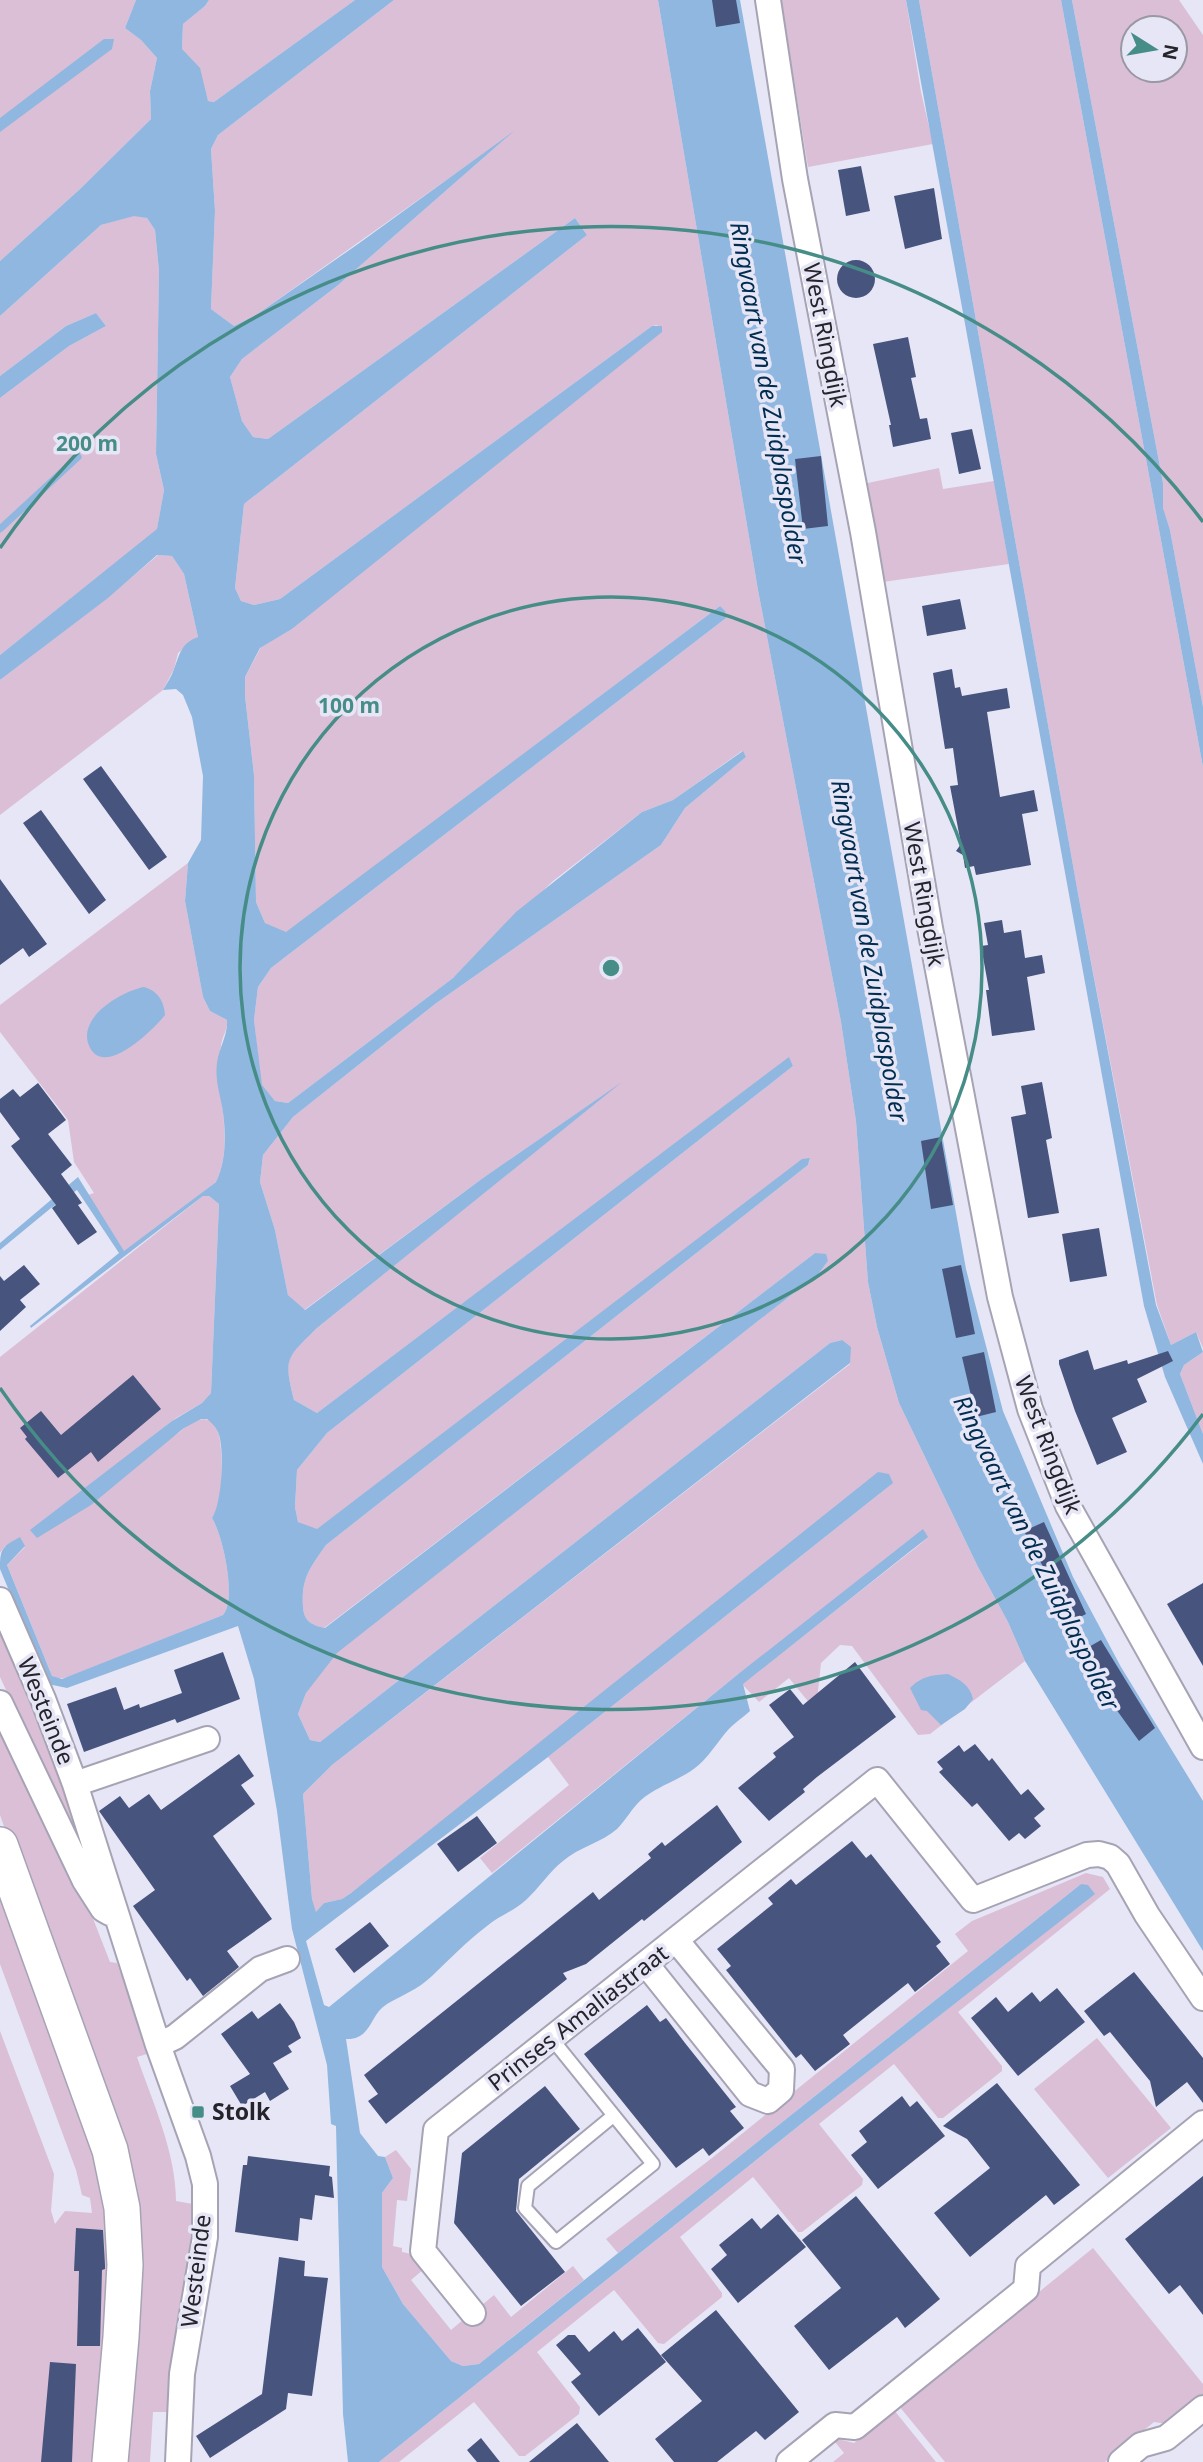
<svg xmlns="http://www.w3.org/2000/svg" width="1203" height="2462" viewBox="0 0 1203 2462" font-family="'Noto Sans',sans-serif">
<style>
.green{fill:#dabfd7;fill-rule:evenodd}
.water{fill:#90b7df}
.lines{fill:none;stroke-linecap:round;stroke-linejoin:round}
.stream{stroke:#90b7df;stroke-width:7}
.building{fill:#47547e}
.lane-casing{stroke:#a6a4b4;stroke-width:16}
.street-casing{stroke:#a6a4b4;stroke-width:28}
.secondary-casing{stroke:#a6a4b4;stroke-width:38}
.lane{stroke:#fff;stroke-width:12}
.street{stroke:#fff;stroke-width:24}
.secondary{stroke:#fff;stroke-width:35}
.ring{fill:none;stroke:#468d88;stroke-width:3.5}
.poi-dot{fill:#468d88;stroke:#e7e6f6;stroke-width:2.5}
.labels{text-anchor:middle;stroke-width:7;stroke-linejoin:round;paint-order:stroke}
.street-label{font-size:23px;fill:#25242a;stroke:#e7e6f6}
.poi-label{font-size:23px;font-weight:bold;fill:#25242a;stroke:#e7e6f6;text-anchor:start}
.water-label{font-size:24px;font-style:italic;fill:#012d51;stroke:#e7e6f6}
.centre{fill:#468d88;stroke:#e7e6f6;stroke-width:3.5}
.ring-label{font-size:21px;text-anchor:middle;font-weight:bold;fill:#468d88;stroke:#e7e6f6;stroke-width:7;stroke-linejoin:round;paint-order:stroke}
</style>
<rect width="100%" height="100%" fill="#e7e6f6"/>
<path class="green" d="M0,0h136l-11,28 16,12 16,18 -7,33 1,28 -72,71 -79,71z
M209,0h146l-141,102 -6,-1 -5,-16 -21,-36 1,-25 22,-18z
M394,0h264l100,590 83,432 15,99 12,161 9,45 22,76 79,164 30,55 17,39 -95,73 -12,1 -66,-89 -12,-1 -19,18 -4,37 -6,5 -22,-27 -30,24 -17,-18 186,-146 -191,137 -245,198 -12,-15 89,-73 -21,-28 345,-274 -542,410 -9,6 -18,4 -8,10 -4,-14 -9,-105 29,-29 518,-401 -8,-24 -12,3 -510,399 -10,-2 -12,-26 8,-21 34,-64 -3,23 482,-379 9,-12 -13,-8 -491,375c-13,-3 -20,-7 -21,-21 -2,-29 7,-39 23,-62l482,-380 2,-6 -494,371 -18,-8 -3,-15 2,-37 30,-37 466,-367 -4,-8 -472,355 -23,-13c-11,-43 -8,-42 23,-72l294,-238 -128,88 -179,132 -16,-15 -13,-65 -15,-48 3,-27 30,-38 142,-113 226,-159 24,-37 61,-51 -4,-6 -69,49 -31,12 -89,69 -100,97 -165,125 -13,-2 -14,-16 -7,-65 4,-33 13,-19 455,-350 -6,-12 -434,327 -21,-10 -9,-21 -2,-127 -9,-79v-19l16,-30 31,-18 366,-304 -6,1 -372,273 -26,6 -13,-4 -6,-13 9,-84 343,-269 -12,-17 -307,221 -15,-2 -11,-16 -12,-44 12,-18 95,-73 170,-149 -251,178 -22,11 -23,-17 4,-98 -4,-62 7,-14z
M781,0h125l15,92 12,52 -125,23z
M919,0h142l142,767v581l-7,-16 -25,13 -14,-40 -78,-406z
M1072,0h107l24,35v672l-33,-177 -7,-21v-26zM1133,28h42v42h-42z
M135,215l12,3 8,12 4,41 -3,183 8,36 -7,40 -157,125v-257l69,-52 37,-20 -10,-13 -30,13 -66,50v-60l101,-91z
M939,468l4,21 51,-8 15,83 -126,18 -20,-98z
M158,555l14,1 12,18 14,63 -20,16 -4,16 -11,21 -163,125v-135l107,-82z
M188,863l-3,38 18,96 7,14 17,9c1,10 -5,16 -6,26 -7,44 15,95 -5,136l-92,70 -3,-2 -33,-55 6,-2 -20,-31 -6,-42 -68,-88v-27z
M203,1196h6l10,8 -8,189 -9,10 -26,15 -97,76 101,-62c8,-9 20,-16 31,-11 3,4 7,9 8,14 4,20 5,67 -7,83 11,18 25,81 11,97l-150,60c-8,3 -13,5 -21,1l-45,-111 18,-18 -20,-1 -5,7v-196z
M1203,1352v82l-23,-60 4,-9z
M0,1613l87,236 -6,2 -81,-174z
M0,1727l96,185 -4,4 18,46 7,1 33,90 -13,4c16,46 39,96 39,144l17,3 -3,51 -22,157h-15l-3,50h-34l16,-183 -101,-376 -31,-88z
M1086,1873l17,4 7,12 -152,123 44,54v5l-59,47h-5l-44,-54 -75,60 44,55 -1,6 -60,47h-4l-45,-55 -73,60 42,56v4l-58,47 -6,-1 -44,-53 -77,62 43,55 -1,7 -54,42h-6l-45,-54 -75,60h-20l427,-342 288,-226 -13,-10 -463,369 -12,-14 106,-81 256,-207 -13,-17 17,-13z
M0,1874l99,276 13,69 -20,243h-92v-431l54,143 -3,37 4,13 10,-13 27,2 -2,-15 -8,-3 -6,-25 -76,-206z
M1097,2038l74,90 -63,50 -74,-89z
M396,2150l15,19 -4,32 -10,-1 -4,46 9,2v4l10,2 12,15 -13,11 40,50 13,-11 4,5 18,-13 -4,-6 12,-10 17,22 62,-51 11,14 -105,84 -16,2 -12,-5 -48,-57 -21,-37v-74l11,-15 -8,-21z
M1093,2248l110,136v12l-35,28 -14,-2 -49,40h-160l-46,-56z
M894,2410l42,52h-103l11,-9 -9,-11 3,-3 16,4z"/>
<path class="water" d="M136,0h73l-4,6 -22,18 -1,25 18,19 8,33 6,1 141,-102h39l-176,135 -7,14 4,62 -4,98 23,17 22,-11 102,-71 156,-113 -177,155 -95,73 -12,18 12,44 11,16 15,2 307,-221 12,17 -343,269 -9,84 6,13 13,4 26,-6 372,-273h10v6l-370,297 -32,19 -15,29v19l9,79 2,127 9,21 21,9 434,-326 5,5 1,7 -455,350 -13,19 -4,33 8,65 13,16 13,2 165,-125 63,-66 126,-100 31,-12 70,-49 3,6 -61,51 -24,37 -226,159 -142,113 -30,38 -3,27 15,48 13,65 17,15 178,-132 139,-96 -305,246c-30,30 -34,29 -23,72l23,13 472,-356 4,9 -466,367 -30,37 -2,37 3,15 19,7 485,-370 8,-1 -2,7 -482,380c-16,23 -25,33 -23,62 1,14 8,18 22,21l490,-375 11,1 2,7 -9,12 -482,380 -31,40 -8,21 12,26 10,2 510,-399 12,-3 9,7 -1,16 -518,402 -29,29 9,105 4,13 8,-9 18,-4 9,-6 527,-421 11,2 4,9 -345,274 -242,184 18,64 5,2 408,-332 186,-146 5,8 -185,147 7,27c-9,8 -20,15 -27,25 -9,11 -16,23 -28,32 -17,13 -38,18 -54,32 -9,8 -15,20 -24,29 -16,14 -38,18 -54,32 -14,11 -24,27 -37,39 -12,11 -27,16 -39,26 -21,16 -36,32 -55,50 -15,14 -28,18 -45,28 -18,11 -15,36 -41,35l14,94 18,23 7,1 8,21 -11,15v74l21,37 48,57 12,5 16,-2 602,-480 7,1 7,9 -289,226 -427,342h-31l-5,-48 -7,-288 -5,-2 -4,-59 -35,-136 -15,-118 -23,-132 -16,-53 -171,62 -19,-4 -48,-115c0,-21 2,-22 20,-32l5,9 -18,19 45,111 10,3 161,-64c14,-16 0,-79 -11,-97 10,-14 13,-70 6,-86 -3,-6 -7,-10 -11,-13h-6l-17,9 -93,77 -54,33 -7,-8 142,-109 30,-18 9,-10 8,-189 -10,-8h-6l-172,132 -1,-2 89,-73 -42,-63 -26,18 -51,42v-7l78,-66 46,74 92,-69c11,-22 10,-52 6,-76 -3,-15 -7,-28 -5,-43 2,-15 11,-28 10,-43l-17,-9 -7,-14 -18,-96 3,-38 13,-23 2,-64 -11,-59 -9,-22 -7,-6 -13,1c4,-7 9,-14 11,-21 6,-15 7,-26 24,-32l-14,-63 -12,-18 -15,-1 -49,43 -108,82v-25l157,-126 7,-39 -8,-36 3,-183 -4,-41 -8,-12 -13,-2 -33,9 -101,91v-55l79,-71 72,-71 -1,-28 7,-33 -16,-18 -16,-12z
M658,0h82l226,1269 37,142 70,166 48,90 82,134v150l-178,-290 -17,-39 -30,-55 -79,-164 -22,-76 -9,-45 -12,-161 -15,-99 -83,-432z
M906,0h13l160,899 77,406 15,40 25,-13 7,20 -19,13 -4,9 23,60v30l-38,-87 -21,-71z
M1061,0h11l91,483v25l7,22 33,177v60z
M104,39h10l-2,10 -112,83v-14z
M96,313l10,13 -37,20 -69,52v-22l66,-50z
M144,987c14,4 20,14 21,28 -12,15 -64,67 -77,28 -8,-28 35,-52 56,-56z
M948,1674c12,6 22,11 25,25l-8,10 -24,16 -14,-14 -6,-1 -11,-22c12,-12 22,-13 38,-14z"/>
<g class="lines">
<path class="stream" d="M0,529l78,-72"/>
</g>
<path class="building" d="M712,0h24l4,23 -24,4z
M861,166l9,45 -24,5 -8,-46z
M934,188l8,51 -37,10 -11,-53z
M837 279a19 19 0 1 1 38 0a19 19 0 1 1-38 0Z
M908,337l8,40 -5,1 9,41 7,-1 4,21 -38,8 -4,-22h2l-18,-81z
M972,429l9,40 -22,5 -8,-41z
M821,456l7,70 -25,3 -8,-70z
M960,599l6,30 -39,7 -5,-30z
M952,669l3,19 5,-1 2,9 45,-8 3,20 -23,4 13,85 34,-7 4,21 -16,3 9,51 -55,10 -2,-9 -9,2 -2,-13 -7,-4 5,-7 -11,-58 8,-1 -5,-37 -8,1 -12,-76z
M101,766l66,91 -18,13 -66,-91z
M41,810l65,90 -17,14 -66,-91z
M0,879l47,65 -18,13 -6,-9 -23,17z
M1002,920l2,13 17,-3 4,28 17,-3 3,18 -18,4 8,53 -43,6 -6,-46h3l-8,-44 7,-1 -4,-22z
M1042,1082l10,56 -6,2 13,73 -31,5 -17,-101 15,-3 -5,-28z
M38,1083l28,37 -18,14 24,31 -11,9 21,29 -4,2 19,27 -19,13 -26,-37 4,-3 -45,-59 9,-7 -20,-27v-13l13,-10 7,8z
M941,1137l12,68 -22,4 -10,-68z
M1099,1228l8,48 -37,6 -8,-48z
M24,1265l16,19 -20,16 6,7 -26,24v-55l4,5z
M961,1265l14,69 -19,4 -14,-69z
M1088,1350l6,20 33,-10 1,4 40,-13 5,10 -36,18 10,23 -35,16 15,34 -30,13 -22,-54 -16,-47v-4z
M984,1352l12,60 -20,5 -14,-60z
M133,1375l28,34 -63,53 -7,-10 -33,26 -33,-39 2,-2 -7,-9 21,-17 20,24z
M1044,1522l42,92 -14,7 -48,-90z
M1203,1583v83l-36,-62z
M1101,1640l54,88 -16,13 -36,-50 5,-4 -21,-39z
M223,1652l17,47 -63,24 -2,-4 -91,33 -17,-48 49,-17 8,23 15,-6 1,4 42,-15 -8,-23z
M855,1662l41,55 -79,60 -14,12 2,3 -36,29 -31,-33 38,-31 -3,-4 21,-16 -25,-32 21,-16 13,16z
M975,1744l14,17 3,-3 29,37 7,-6 17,20 -11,9 7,8 -16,13 -6,-6 -10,8 -32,-38 -5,4 -33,-35 4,-3 -6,-7 22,-17 5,7z
M239,1754l15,22 -13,9 14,19 -42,32 59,83 -45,32 12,16 -36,29 -13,-18 -3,3 -54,-75 22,-16 -56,-79 21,-15 9,12 20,-14 12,16z
M717,1805l25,37 -98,79 -2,-2 -56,45 -23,9 4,6 -181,145 -18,-23 10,-7 -14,-19 229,-183 6,8 52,-42 -3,-4 14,-12 3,4z
M477,1816l20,27 -39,29 -21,-28z
M852,1841l14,17 5,-4 70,88 -5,4 14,18 -35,28 -7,-9 -65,52 7,9 -35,27 -14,-17 -5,4 -31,-39 -39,-49 5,-4 -14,-17 56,-45 -5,-6 23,-19 5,6z
M370,1922l19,24 -35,27 -19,-24z
M1134,1972l69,86v45l-16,-21 -31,25 -6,-26 -40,-49 -6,4 -20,-25z
M1057,1988l28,34 -67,54 -47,-58 25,-21 12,15 24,-20 8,10z
M280,2003l14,19 7,16 -13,8 4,6 -19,11 16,26 -19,12 -5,-9 -23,14 -12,-20 20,-12 -29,-40 31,-23 6,8z
M647,2005l13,17 6,-4 19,25 51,64 -6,4 14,17 -35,28 -6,-8 -27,20 -92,-114z
M997,2083l83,102 -26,20 -8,-10 -76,62 -36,-44 56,-45 -23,-29 -24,-13z
M545,2086l35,43 -61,50 -3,32 49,61 -44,34 -67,-83 8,-70z
M902,2096l8,11 7,-6 28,35 -67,53 -27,-34 16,-13 -8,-11z
M248,2156l82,10 -1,10 3,1 2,21 -19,-3 -3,25 -12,-2 -2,23 -63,-9 8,-67h4z
M1203,2176v139l-23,-30 -11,9 -44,-55z
M856,2196l84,103 -35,29 -8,-11 -68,53 -35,-44 47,-38 -39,-48z
M778,2214l28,33 -68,56 -27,-34 16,-14 -8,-10 33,-27 9,11z
M76,2228l27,2 2,35v4l-3,1 -2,76h-23l2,-75h-5z
M279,2257l26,4 -1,15 24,2 -16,118 -24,-3 -2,16 -76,49 -14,-22 66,-42z
M716,2310l83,102 -34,28 -9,-9 -39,31h-43l-19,-23 47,-38 -41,-46z
M638,2328l28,34 -67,54 -28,-34 10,-8 -25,-29 12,-10h7l14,17 25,-21 8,10z
M50,2362l26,2 -4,98h-31z
M577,2423l32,39h-80z
M481,2438l19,24h-23l-10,-12z"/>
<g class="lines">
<g class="lane-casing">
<path id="lane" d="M552,2039l101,125 -97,78 -31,-34 3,-22 85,-70"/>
</g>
<g class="street-casing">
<path id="street" d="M768,0l27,179 68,353 67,396 70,369 30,112 38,97 135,241
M0,1600l43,99 32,85 83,261 40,111 7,28v53l-23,137 -4,88
M0,1703l85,178 18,28 7,4 5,-1
M75,1784l132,-45
M646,1964l104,130 18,7 13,-11 1,-21 -106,-129
M158,2045l17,-8 85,-68 27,-10
M473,2313l-50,-62 13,-121 441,-350 96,120 114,-45 12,-1 11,3 8,7 29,51 56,83
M789,2462l46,-37 20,2 171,-138 2,-23 175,-143
M1121,2462l20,-17 25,-7 37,-30"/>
</g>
<g class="secondary-casing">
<path id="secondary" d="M0,1845l110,305 12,58 3,57 -4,72 -11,125"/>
</g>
<use href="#lane" class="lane"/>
<use href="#street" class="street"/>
<use href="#secondary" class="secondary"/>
</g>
<g class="ring">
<circle cx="611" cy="968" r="371"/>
<path d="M1203 1414A741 741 0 0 1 0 1388M0 548A741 741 0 0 1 1203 522"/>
</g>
<rect class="poi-dot" x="191" y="2105" width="14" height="14" rx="3.5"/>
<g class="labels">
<g class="street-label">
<text transform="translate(825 335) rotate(79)" y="8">West Ringdijk</text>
<text transform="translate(924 894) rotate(80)" y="8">West Ringdijk</text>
<text transform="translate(1048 1445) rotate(69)" y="8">West Ringdijk</text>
<text transform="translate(46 1711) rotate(68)" y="8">Westeinde</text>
<text transform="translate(578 2018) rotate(-38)" y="8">Prinses Amaliastraat</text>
<text transform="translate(196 2271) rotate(-83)" y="8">Westeinde</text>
</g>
<g class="poi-label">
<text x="212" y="2120">Stolk</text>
</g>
<g class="water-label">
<text transform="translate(768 393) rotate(80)" y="8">Ringvaart van de Zuidplaspolder</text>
<text transform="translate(869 951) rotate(80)" y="8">Ringvaart van de Zuidplaspolder</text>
<text transform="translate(1036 1553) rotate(64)" y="8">Ringvaart van de Zuidplaspolder</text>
</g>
</g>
<circle cx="611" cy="968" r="10" class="centre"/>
<g class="ring-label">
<text x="87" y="451">200 m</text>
<text x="349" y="713">100 m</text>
</g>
<g transform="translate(1154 49) rotate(101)"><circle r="33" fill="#e7e6f6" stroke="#9998a4" stroke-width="2"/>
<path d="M0-5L12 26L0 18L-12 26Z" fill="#468d88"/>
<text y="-10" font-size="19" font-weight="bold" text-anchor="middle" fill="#25242a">N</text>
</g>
</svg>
